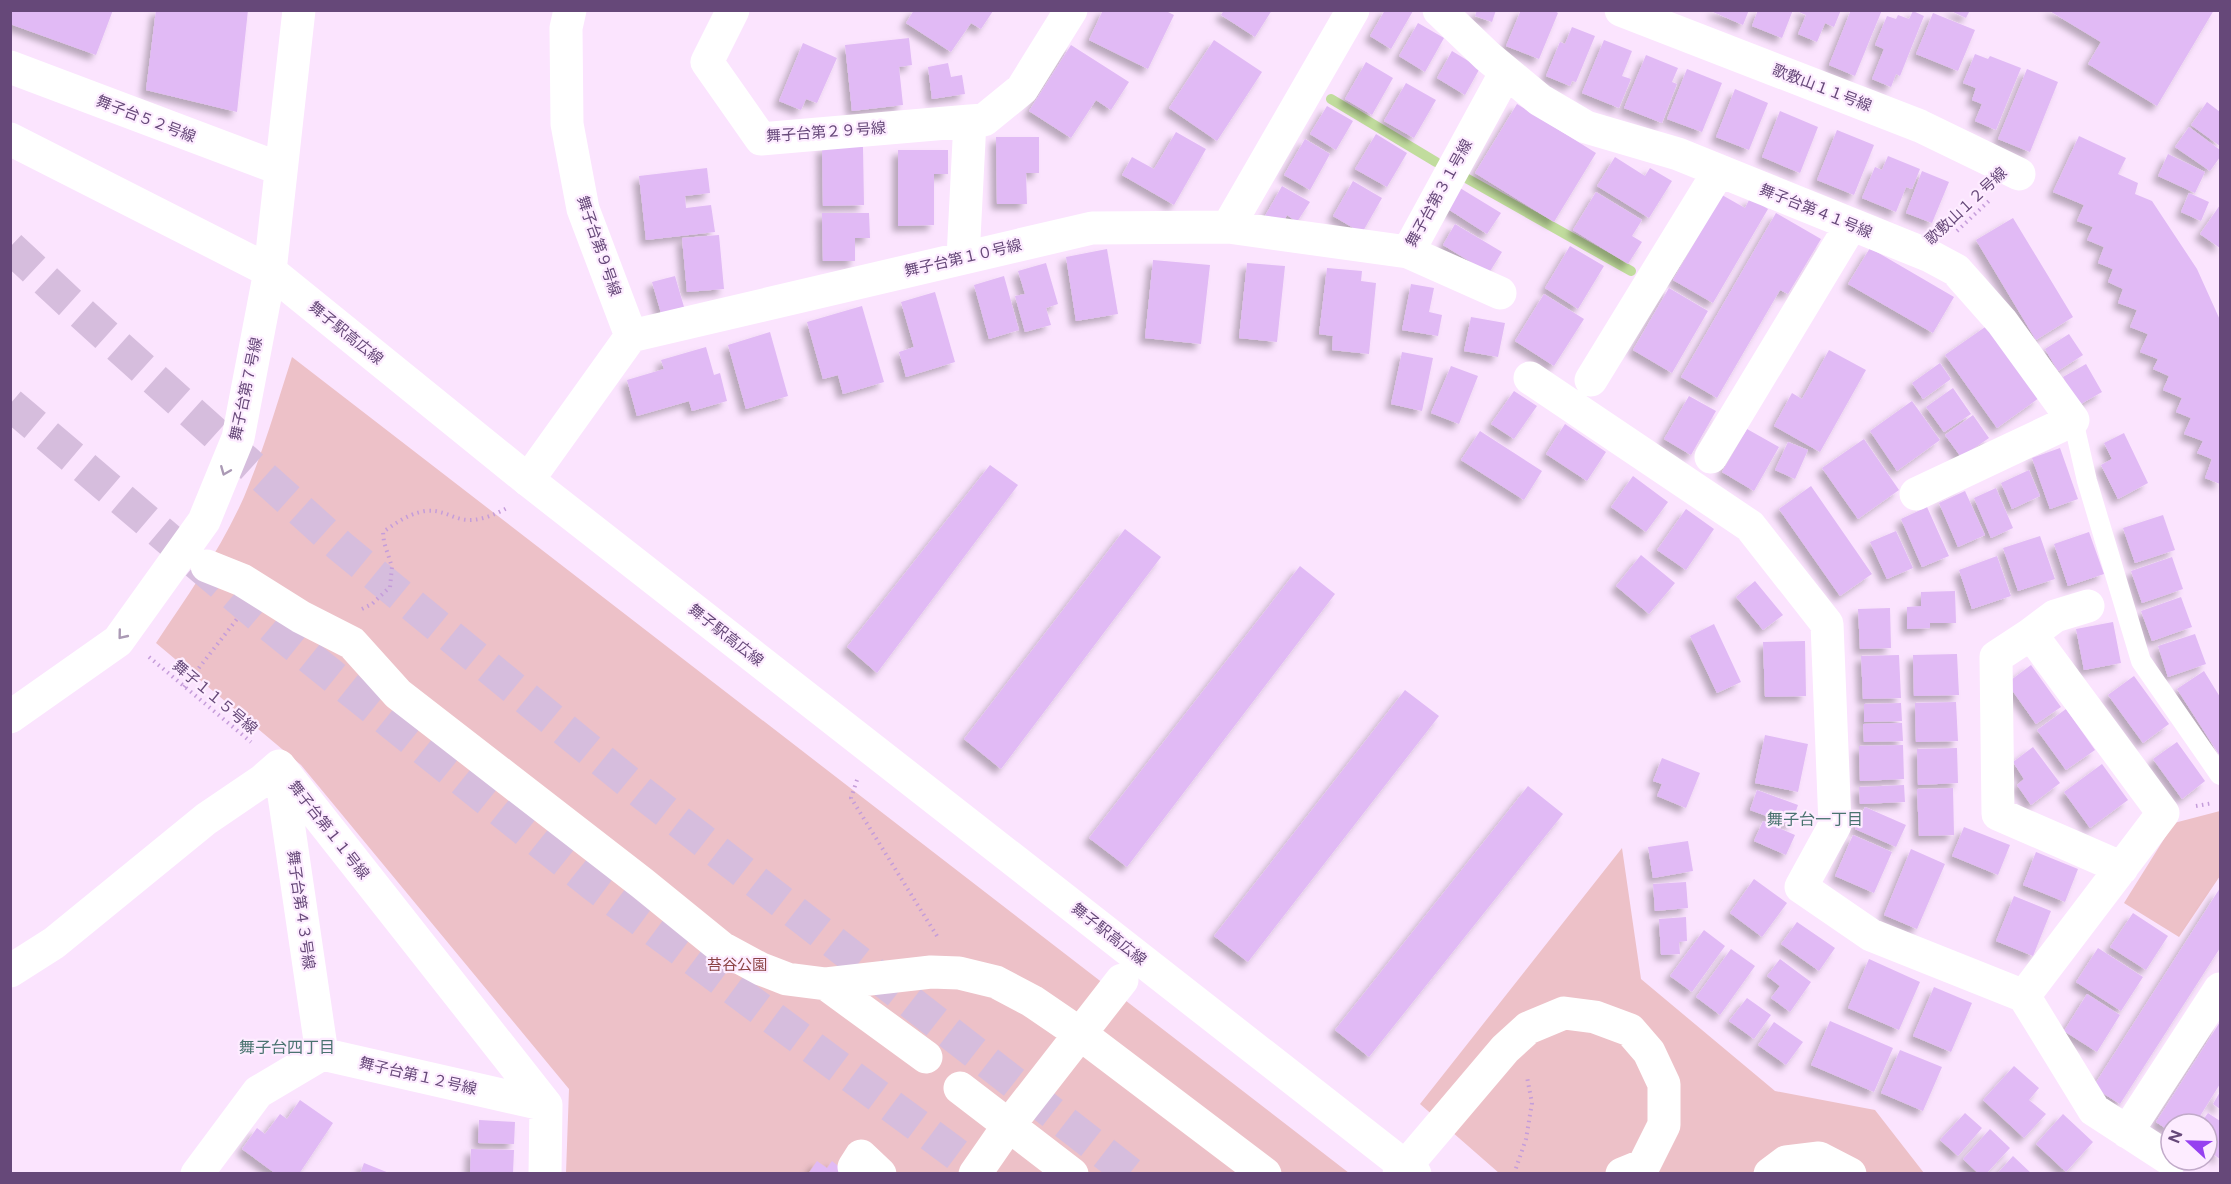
<svg xmlns="http://www.w3.org/2000/svg" width="2231" height="1184" viewBox="0 0 2231 1184" font-family="'Public Sans','Noto Sans JP',sans-serif">
<style>
.green{fill:#edc1c8}
.lines{fill:none;stroke-linecap:round;stroke-linejoin:round}
.stream{stroke:#c1dc9d;stroke-width:10}
.building{fill:#e1baf5;filter:url(#shadow)}
.highway-tunnel{stroke:#d6bddd;stroke-width:33;stroke-dasharray:33 16;stroke-linecap:butt}
.path{stroke:#c59dda;stroke-width:4;stroke-dasharray:1.5 4.5;stroke-linecap:butt}
.lane{stroke:#fff;stroke-width:20}
.street{stroke:#fff;stroke-width:33}
.secondary{stroke:#fff;stroke-width:33}
.oneway{stroke:#ab9ab5}
.labels{text-anchor:middle;stroke-width:4.5;stroke-linejoin:round;paint-order:stroke}
.street-label{font-size:15px;fill:#664879;stroke:#fdecff}
.park-label{font-size:15px;fill:#8c4446;stroke:#fdecff}
.neighbourhood-label{font-size:16px;fill:#4a7370;stroke:#fdecff}
</style>
<defs>
<filter id="shadow"><feDropShadow dx="-5.5" dy="5.5" stdDeviation="3" flood-color="#0004"/></filter>
</defs>
<rect width="100%" height="100%" fill="#fbe4fe"/>
<path class="green" d="M292,357l1057,816h-783l3,-84 -268,-324 -145,-122c32,-48 65,-94 88,-146 19,-45 33,-93 48,-140z
M2220,811v65l-41,61 -55,-34 50,-80z
M1622,848l19,131 134,112 100,19 49,63h-425l-79,-69z"/>
<g class="lines">
<path class="stream" d="M1331,99l105,63
M1466,178l165,93"/>
</g>
<path class="building" d="M10,10h103l-17,45 -86,-31z
M156,10h92l-11,102 -91,-22z
M914,10h78l1,1 -12,18 -10,-6 -20,29 -45,-29z
M1103,10h61l10,5 -26,54 -59,-29z
M1224,10h48l-17,27 -34,-22z
M1385,10l28,1 -22,38 -21,-13z
M1477,10h19l-4,12 -17,-6z
M1521,10h32l5,3 -19,46 -33,-13z
M1714,10h35l-6,15 -30,-13z
M1758,10h35l-11,28 -30,-12z
M1799,10h42l-7,17 -9,-4 -8,19 -19,-8 8,-19 -7,-3z
M1851,10h31l-27,66 -26,-11z
M1949,10h21l-4,8z
M2048,10h166l-57,96 -69,-42 13,-22z
M1913,11l11,5 -24,60 -4,-2 -5,13 -19,-8 12,-30 -9,-4 12,-29 9,3 2,-4 11,4z
M1933,13l42,17 -17,41 -42,-17z
M1418,23l26,15 -19,34 -26,-16z
M1572,27l23,9 -19,46 -4,-1 -2,5 -24,-10 14,-34 5,2z
M909,38l3,27 -13,2 4,38 -51,6 -7,-66z
M1214,40l48,32 -45,69 -48,-33z
M1604,40l28,11 -10,25 9,3 -12,29 -37,-15z
M803,43l34,15 -20,45 -11,-4 -5,11 -22,-9z
M1071,45l58,37 -18,28 -15,-10 -25,38 -42,-27z
M1452,51l28,17 -15,27 -28,-17z
M1975,54l13,5 2,-3 31,12 -25,62 -21,-9 7,-17 -10,-4 4,-12 -13,-5z
M1646,55l32,13 -6,14 5,2 -15,39 -38,-15z
M1366,62l27,16 -21,37 -27,-16z
M948,63l3,14 11,-2 3,19 -33,5 -4,-32z
M1687,69l35,14 -20,49 -35,-13z
M2027,69l31,13 -28,70 -32,-13z
M1406,83l30,17 -22,38 -30,-17z
M1735,89l33,14 -19,47 -33,-13z
M2207,102l13,10v34l-29,-21z
M1517,104l79,49 -42,69 -79,-49z
M1327,106l26,15 -17,29 -26,-16z
M1780,111l38,16 -18,46 -38,-16z
M2189,127l31,23v7l-10,14 -35,-24z
M1837,130l37,15 -20,50 -37,-15z
M1176,132l30,17 -32,56 -52,-30 10,-18 22,12z
M1376,134l31,19 -20,34 -32,-18z
M2079,136l47,22 -8,16 20,9 -3,11 17,7 45,68 23,51v164l-15,-6 7,-19 -15,-6 6,-12 -19,-7 7,-16 -15,-6 6,-14 -19,-8 6,-14 -16,-7 5,-10 -18,-7 8,-18 -18,-7 7,-17 -19,-7 5,-14 -15,-7 5,-13 -15,-6 6,-16 -17,-7 6,-13 -16,-6 7,-16 -31,-13z
M996,137h43v36h-13l1,31h-30z
M1305,139l25,15 -20,36 -26,-15z
M822,147h41l1,58 -41,1z
M898,150h50v24h-14v51l-36,1z
M2168,154l37,18 -10,21 -37,-17z
M1888,156l32,13 -8,20 -6,-2 -10,25 -34,-14 13,-31 7,3z
M1615,157l30,19 5,-8 22,13 -23,37 -52,-32z
M707,168l3,25 -25,3 1,12 25,-3 4,27 -69,8 -7,-64z
M1922,171l27,11 -17,41 -26,-10z
M1353,181l29,17 -20,35 -29,-17z
M1282,186l28,16 -13,20 -10,-7 -5,10 -17,-9z
M1460,188l41,25 -14,21 -39,-25z
M1596,192l46,28 -10,16 10,6 -14,22 -55,-34z
M2189,193l20,9 -8,19 -20,-9z
M1722,195l23,13 5,-10 18,11 -55,94 -40,-23z
M2220,205v43l-20,-14z
M822,213h47l1,25h-15v23h-32z
M1776,213l45,26 -33,55 -8,-4 -63,108 -36,-21z
M2013,218l60,99 -37,23 -60,-100z
M1455,224l47,28 -13,21 -46,-28z
M719,235l5,54 -37,3 -5,-54z
M1570,246l34,20 -26,43 -33,-21z
M1870,248l84,49 -21,36 -85,-49z
M1107,249l11,65 -42,7 -10,-64z
M1153,260l57,5 -9,79 -56,-6z
M1046,263l12,41 -12,4 5,17 -26,7 -10,-36 10,-2 -7,-23z
M1247,263l38,3 -8,76 -38,-4z
M1327,268l35,3 -1,10 15,2 -7,71 -37,-4 1,-14 -14,-2z
M675,276l9,31 -23,6 -9,-31z
M1004,276l15,54 -30,9 -15,-54z
M1411,284l23,4 -5,24 13,3 -4,21 -36,-6z
M1669,288l39,23 -36,62 -39,-23z
M935,292l20,70 -49,15 -7,-25 15,-5 -13,-45z
M1544,294l40,25 -30,47 -39,-25z
M862,306l22,76 -41,12 -5,-19 -15,4 -16,-57z
M1471,317l34,6 -7,34 -34,-6z
M1988,325l51,73 -42,30 -52,-73z
M770,332l18,64 -42,13 -18,-64z
M2069,334l14,21 -25,16 -13,-22z
M706,347l8,28 6,-2 7,28 -35,10 -3,-10 -52,15 -10,-36 37,-11 -3,-9z
M1829,350l37,20 -46,82 -46,-26 18,-33 10,6z
M1402,352l31,6 -11,53 -31,-7z
M1940,363l11,16 -28,20 -11,-16z
M2086,364l16,28 -23,13 -16,-28z
M1451,366l27,10 -19,48 -28,-11z
M1953,388l18,26 -27,18 -18,-25z
M1514,391l23,15 -23,33 -23,-15z
M1689,396l27,15 -25,44 -27,-16z
M1912,401l28,39 -43,31 -27,-40z
M1973,415l16,23 -28,19 -16,-22z
M1565,424l41,28 -19,29 -41,-27z
M1747,429l32,18 -25,44 -32,-19z
M1480,431l62,40 -18,29 -63,-40z
M2124,433l24,50 -30,16 -17,-34 11,-6 -8,-16z
M1864,439l35,51 -41,29 -36,-51z
M1788,442l20,8 -13,29 -20,-9z
M2060,448l18,51 -28,10 -18,-51z
M990,465l28,20 -141,188 -30,-26z
M2029,470l11,26 -28,13 -11,-26z
M1633,476l35,26 -22,30 -35,-25z
M1811,486l61,88 -32,22 -61,-87z
M1996,488l17,40 -22,10 -17,-40z
M1965,491l20,44 -27,12 -19,-44z
M1927,507l22,49 -27,11 -21,-48z
M1686,509l28,20 -28,41 -29,-20z
M2163,515l12,35 -40,13 -12,-35z
M1125,529l36,28 -160,212 -37,-30z
M1896,531l17,37 -26,11 -17,-37z
M2089,532l15,42 -36,12 -14,-42z
M2040,536l15,43 -37,12 -15,-43z
M1641,555l34,28 -26,31 -33,-28z
M1997,556l14,40 -39,13 -13,-39z
M2172,557l11,32 -41,14 -11,-32z
M1300,566l35,28 -208,273 -38,-29z
M1755,581l28,34 -20,15 -27,-33z
M1955,591l1,32h-26v5l-23,1v-22l14,-1v-14z
M2181,597l11,30 -40,14 -11,-30z
M1890,608l1,40 -31,1 -2,-40z
M2113,622l8,41 -37,7 -8,-41z
M1714,624l27,58 -24,11 -27,-57z
M2195,634l11,30 -38,13 -10,-31z
M1805,641l1,55 -41,1 -2,-55z
M1957,654l2,41 -45,1 -1,-41z
M1899,655l2,43 -38,1 -2,-43z
M2031,665l30,42 -25,17 -29,-41z
M2204,671l16,26v59l-43,-67z
M2134,676l35,48 -26,19 -35,-48z
M1405,690l34,26 -191,246 -34,-26z
M1956,702l2,39 -42,1 -1,-39z
M1901,703l1,18 -38,1v-18z
M2066,709l29,41 -29,20 -29,-40z
M1902,723l1,18 -39,1 -1,-18z
M1765,735l43,9 -10,48 -43,-9z
M2177,742l28,39 -23,18 -29,-40z
M1903,745l1,34 -44,2 -1,-35z
M2033,747l27,36 -29,22 -14,-20 7,-6 -11,-17z
M1957,748l1,35 -40,2 -1,-36z
M1662,758l38,15 -14,35 -29,-12 5,-12 -9,-3z
M2102,764l26,36 -38,28 -26,-36z
M1904,785l1,17 -45,2 -1,-17z
M1528,786l35,28 -194,243 -34,-27z
M1953,788l1,47 -35,1 -2,-47z
M1757,790l41,15 -7,20 -41,-15z
M1865,807l41,18 -10,22 -41,-18z
M1763,821l32,14 -9,20 -32,-14z
M1964,827l46,18 -12,30 -46,-19z
M1853,835l39,17 -18,41 -39,-17z
M1688,841l5,30 -40,7 -5,-31z
M1911,849l34,15 -28,65 -33,-14z
M2036,852l42,17 -13,33 -42,-17z
M1754,879l33,24 -25,34 -32,-24z
M1686,882l2,26 -33,3 -2,-27z
M2220,888v60l-100,156 -27,-17z
M2014,896l37,15 -18,45 -37,-15z
M2133,913l35,23 -22,34 -36,-23z
M1686,917l1,24 -8,1 1,12 -19,1 -2,-36z
M1797,922l38,26 -16,23 -38,-27z
M1704,930l21,16 -33,46 -22,-16z
M2098,948l45,29 -22,34 -45,-29z
M1731,949l24,17 -35,49 -24,-18z
M1780,959l31,23 -21,30 -19,-14 9,-12 -13,-10z
M1869,959l51,23 -21,48 -51,-22z
M1934,987l38,16 -21,49 -38,-16z
M2087,994l33,21 -23,37 -33,-21z
M1747,998l24,17 -17,24 -25,-18z
M1830,1021l63,27 -19,44 -63,-27z
M1774,1022l29,20 -17,23 -28,-20z
M2220,1022v62l-25,40h-24v8l-15,-10z
M1900,1050l42,17 -19,44 -42,-18z
M2014,1066l25,22 -10,12 17,14 -22,24 -41,-38z
M2220,1092v17l-7,-5z
M300,1100l33,23 -34,51h-23l-34,-25 15,-21 8,6 15,-20 7,5z
M1965,1113l17,15 -24,28 -18,-16z
M2208,1113l12,8v38l-13,-9v-26h-7z
M2063,1114l30,28 -27,30 -30,-28z
M479,1120l36,2 -1,22 -36,-1z
M1990,1129l20,19 -24,26h-7l-16,-15z
M471,1149l43,1 -1,23 -43,-1z
M2013,1156l19,18h-35z
M817,1161l10,7 5,-7 16,13h-40z
M364,1163l25,10v1h-29z"/>
<g class="lines">
<path class="highway-tunnel" d="M10,247l59,55 271,244 302,247 489,381
M10,404l263,224 318,255 392,291"/>
<path class="path" d="M1957,231l34,-32
M362,609l10,-5 18,-17 2,-20 -8,-25 -1,-10c13,-9 25,-18 42,-21 14,-2 24,5 36,8 15,4 33,-4 46,-11
M149,657l102,85
M184,687l53,-68
M857,780l-6,18 86,138
M2196,806l17,-3
M1514,1174l12,-35 6,-36 -5,-26"/>
<path class="lane" d="M2073,420l14,61 54,180 79,114"/>
<path class="street" d="M570,10l-4,18 1,96 16,85 48,127
M733,10l-26,52 54,77 209,-18
M1439,10l48,46 53,44 46,27 92,27 252,102 26,14 46,52 71,98 -157,74
M1621,10l299,116 99,48
M10,67l271,102
M1228,227l180,25 98,-180
M1408,252l92,41
M963,258l7,-137 14,-1 38,-31 49,-79
M1530,378l220,148 77,98 8,201 -34,62 70,48 153,61 70,114 77,50
M1591,380l128,-209
M1711,457l140,-232
M528,480l103,-144 461,-108 136,-1 125,-217
M207,566l35,14 59,37 51,26 46,51 244,189 80,65 39,21 26,10 39,5 105,-12 28,1 37,9 36,19 47,32 186,141
M2031,634l-35,23 2,157 124,54
M10,717l108,-76 86,-120 34,-83 32,-167 29,-261
M280,768l42,286
M10,971l44,-28 152,-124 56,-38 17,-15 267,339 -1,69
M826,984l100,73
M2024,996l139,-183 -132,-179 24,-18 33,-10
M960,1088l112,86
M2127,1132l93,-143
M854,1167l7,-11 19,18
M197,1174l61,-82 64,-38 224,51
M975,1174l34,-49 113,-145
M1399,1174l106,-125 23,-21 36,-15 31,4 35,13 19,22 15,32v41l-20,40 -22,9
M1770,1174l16,-12 33,-4 31,16"/>
<path class="secondary" d="M10,139l260,132 258,209 887,694"/>
</g>
<defs><path id="oneway-chevron" d="M-2-3.5L2.5 0L-2 3.5" fill="none" stroke-width="1.6" stroke-linecap="round" stroke-linejoin="round" transform="scale(1.5)"/></defs>
<g class="oneway">
<use href="#oneway-chevron" transform="translate(225 471) rotate(112)"/>
<use href="#oneway-chevron" transform="translate(122 635) rotate(129)"/>
</g>
<g class="labels">
<g class="street-label">
<text transform="translate(1822 88) rotate(21)" y="5">歌敷山１１号線</text>
<text transform="translate(146 119) rotate(21)" y="5">舞子台５２号線</text>
<text transform="translate(826 132) rotate(-4)" y="5">舞子台第２９号線</text>
<text transform="translate(1439 193) rotate(-61)" y="5">舞子台第３１号線</text>
<text transform="translate(1966 206) rotate(-43)" y="5">歌敷山１２号線</text>
<text transform="translate(1816 211) rotate(22)" y="5">舞子台第４１号線</text>
<text transform="translate(599 246) rotate(71)" y="5">舞子台第９号線</text>
<text transform="translate(963 258) rotate(-13)" y="5">舞子台第１０号線</text>
<text transform="translate(346 333) rotate(39)" y="5">舞子駅高広線</text>
<text transform="translate(246 389) rotate(-78)" y="5">舞子台第７号線</text>
<text transform="translate(726 635) rotate(38)" y="5">舞子駅高広線</text>
<text transform="translate(215 697) rotate(40)" y="5">舞子１１５号線</text>
<text transform="translate(329 830) rotate(52)" y="5">舞子台第１１号線</text>
<text transform="translate(301 910) rotate(82)" y="5">舞子台第４３号線</text>
<text transform="translate(1109 934) rotate(38)" y="5">舞子駅高広線</text>
<text transform="translate(418 1076) rotate(13)" y="5">舞子台第１２号線</text>
</g>
<g class="park-label">
<text x="737" y="970">苔谷公園</text>
</g>
<g class="neighbourhood-label">
<text x="1815" y="825">舞子台一丁目</text>
<text x="287" y="1053">舞子台四丁目</text>
</g>
</g>
<rect width="2231" height="1184" fill="none" stroke="#664879" stroke-width="24"/>
<g transform="translate(2189 1142) rotate(292)"><circle r="28" fill="#fdecff" stroke="#c1aac9" stroke-width="1.5"/>
<path d="M0-4.5L10 22L0 15L-10 22Z" fill="#9641f0"/>
<text y="-9" font-size="16" font-weight="bold" text-anchor="middle" fill="#664879">N</text>
</g>
</svg>
